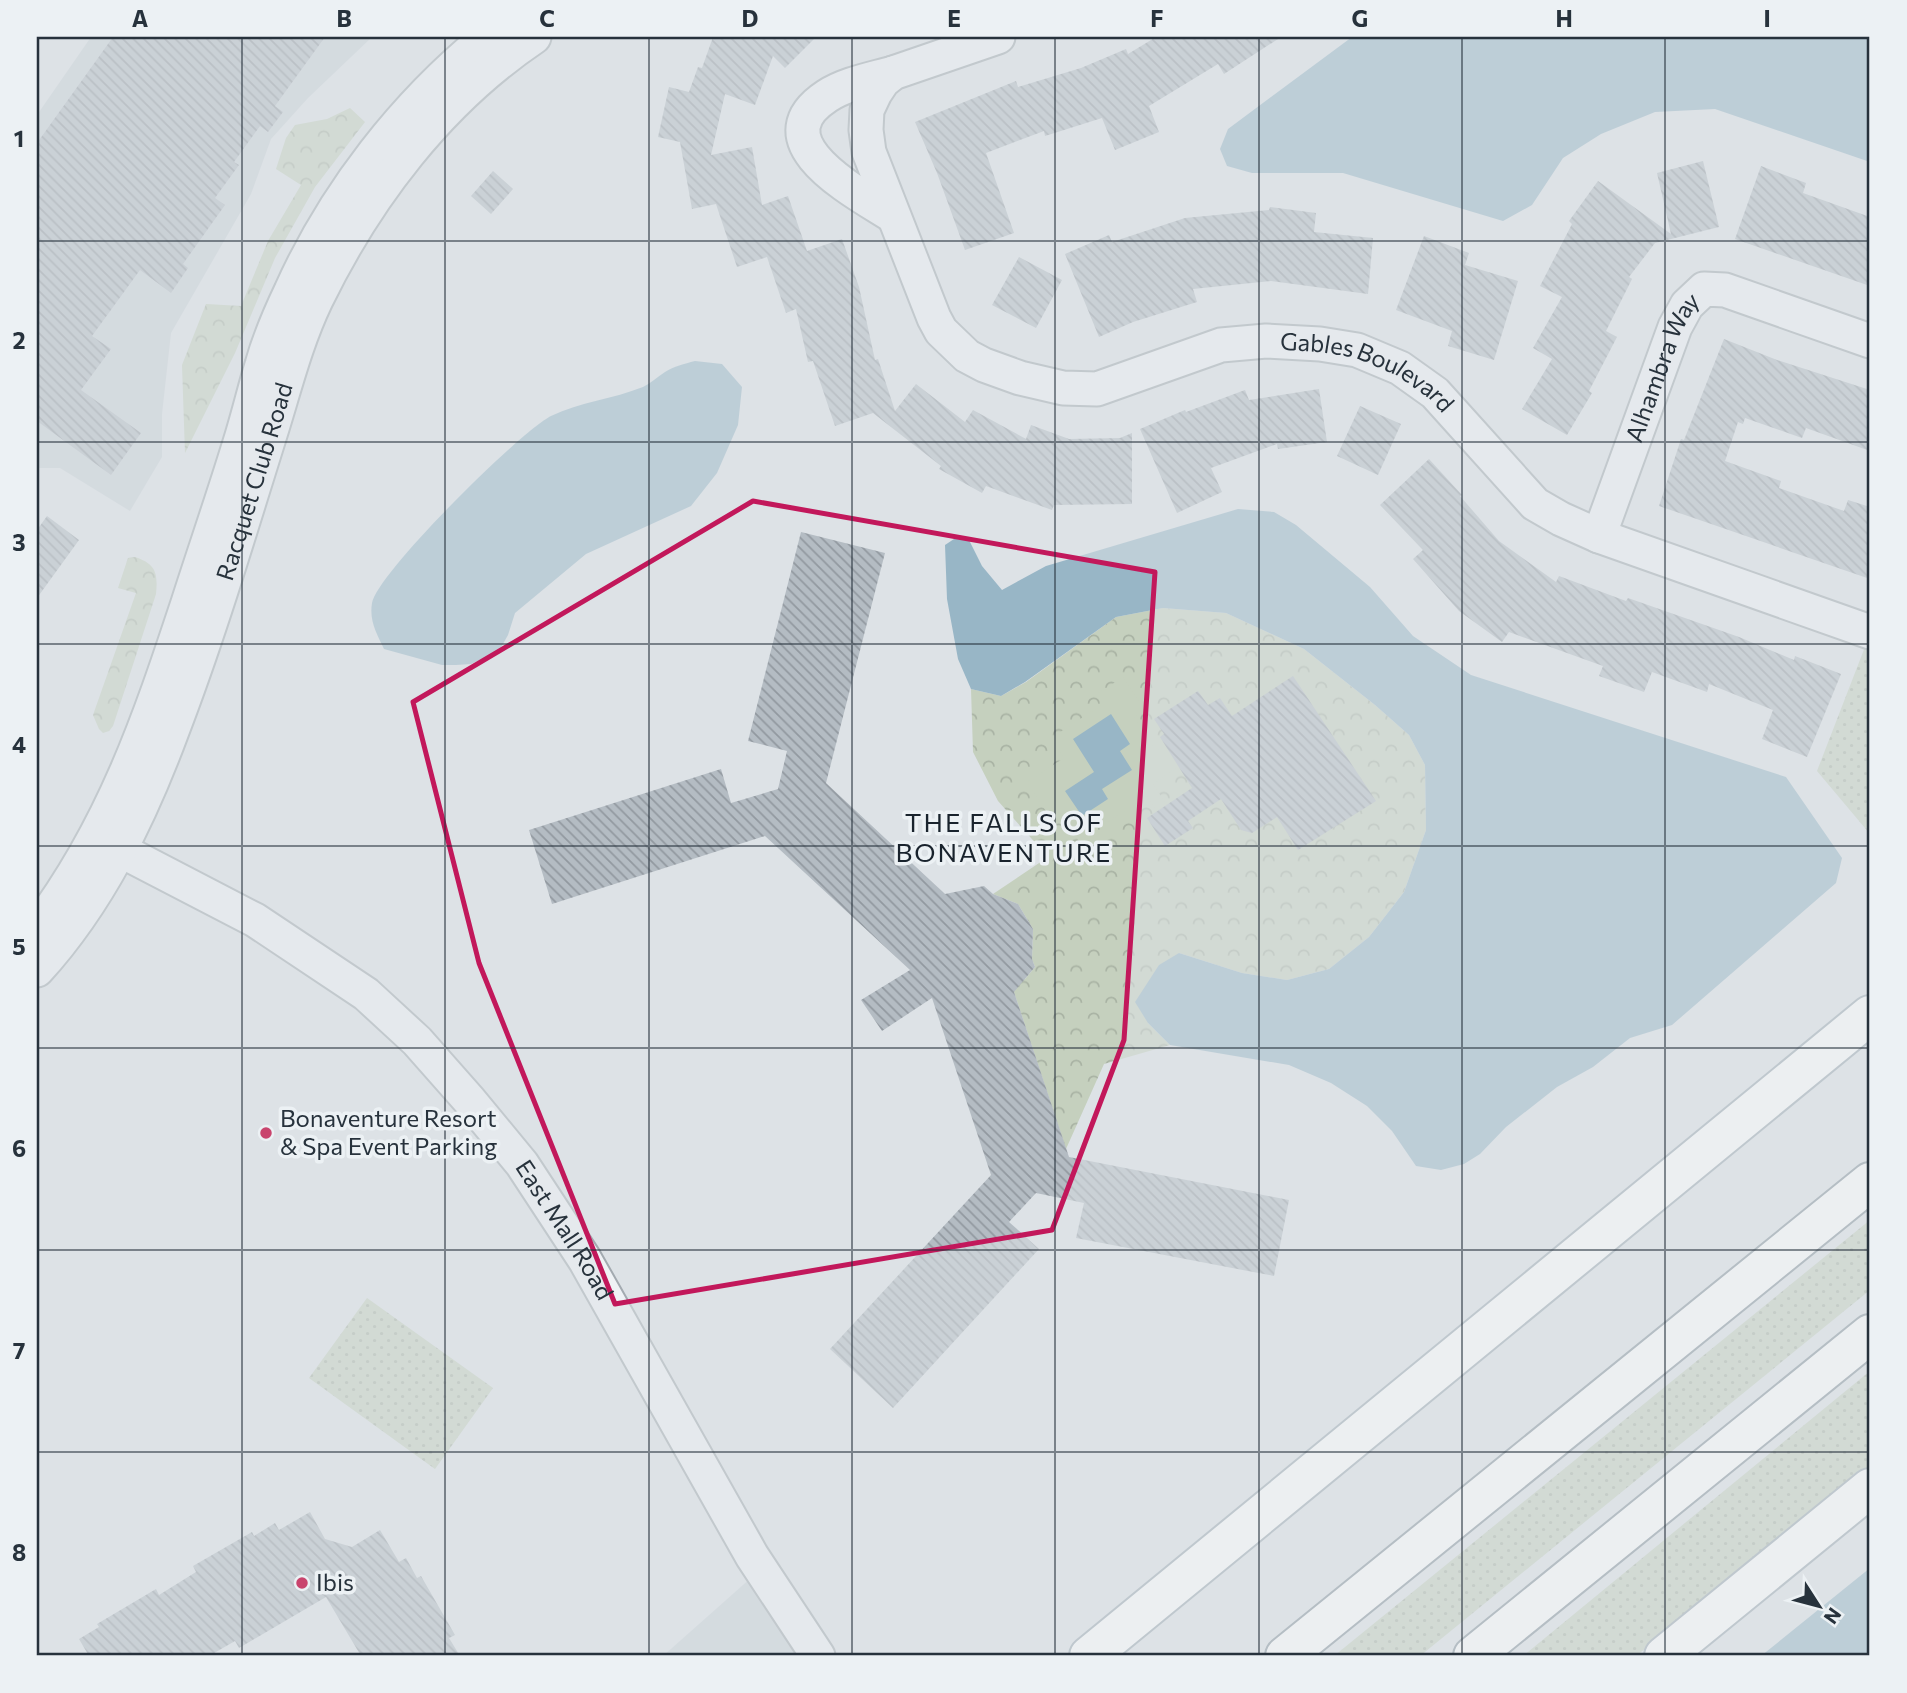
<svg xmlns="http://www.w3.org/2000/svg" width="1907" height="1693" viewBox="0 0 1907 1693" font-family="Commissioner,sans-serif">
<style>
.built{fill:#cbd2d8}
.grass{fill:url(#grass-dots)}
.forest{fill:url(#forest-crowns)}
.pitch{fill:#c5d0be}
.water{fill:#98b6c6}
.building{fill:url(#building-back-hatch)}
.lines{fill:none;stroke-linecap:round;stroke-linejoin:round}
.minor-casing{stroke:#a3aab0;stroke-width:37}
.major-casing{stroke:#9ca8b2;stroke-width:42}
.highway-casing{stroke:#85929c;stroke-width:42}
.minor{stroke:#eff2f5;stroke-width:33}
.major{stroke:#fff;stroke-width:38}
.highway{stroke:#fff;stroke-width:38}
.marked{fill:none;stroke:#c2185b;stroke-width:5;stroke-linejoin:round}
.grid{fill:none;stroke:#27323c;stroke-width:2;stroke-opacity:0.55}
.poi-dot{fill:#c9446d;stroke:#ecf1f4;stroke-width:2.5}
.labels{text-anchor:middle;stroke-width:7;stroke-linejoin:round;paint-order:stroke}
.street-label{font-size:24px;fill:#27323c;stroke:#ecf1f4}
.poi-label{font-size:24px;fill:#27323c;stroke:#ecf1f4;text-anchor:start}
.neighbourhood-label{font-size:26px;letter-spacing:2px;fill:#19232d;stroke:#ecf1f4}
.neatline{fill:none;stroke:#27323c;stroke-width:2.5}
.grid-label{font-size:23px;text-anchor:middle;font-weight:bold;fill:#27323c}
</style>
<defs>
<pattern id="grass-dots" width="8" height="8" patternUnits="userSpaceOnUse" patternTransform="scale(1.75)"><rect width="8" height="8" fill="#c5d0be"/><path d="M2 2h.1M6 6h.1" fill="none" stroke="#a9b3a4" stroke-width="1.8" stroke-linecap="round"/></pattern>
<pattern id="forest-crowns" width="20" height="18" patternUnits="userSpaceOnUse" patternTransform="scale(1.75)"><rect width="20" height="18" fill="#c5d0be"/><path d="M2 6a3 3 0 1 1 6 0M12 15a3 3 0 1 1 6 0" fill="none" stroke="#a9b3a4"/></pattern>
<pattern id="building-back-hatch" width="6" height="6" patternUnits="userSpaceOnUse" patternTransform="scale(1.75)"><rect width="6" height="6" fill="#b4bcc3"/><path d="M-1 5l2 2M0 0l6 6M5-1l2 2" fill="none" stroke="#9299a0"/></pattern>
</defs>
<rect width="100%" height="100%" fill="#dde2e6"/>
<path class="built" d="M91,37h281l-64,61 -37,41 -20,55 -80,139 -9,81v43l-32,54 -70,-43h-23v-353z
M761,1569l57,87h-155z"/>
<path class="grass" d="M1870,634v200l-53,-63z
M1870,1220v70l-450,366h-86z
M367,1298l126,90 -58,81 -126,-91z
M1870,1371v96l-234,189h-113z"/>
<path class="forest" d="M350,108l15,14 -50,65 -40,71 -40,95 -50,100 -3,-88 24,-61 35,2 27,-65 33,-56 -25,-16 10,-31 9,-13 32,-6z
M135,557c21,7 23,16 21,37l-43,132 -4,5 -6,2 -4,-4 -6,-14 43,-122 -18,-5 10,-30z
M1163,608l63,5 78,36 71,56 34,30 16,30 1,65 -22,62 -35,45 -40,32 -42,11 -45,-7 -63,-20 -31,70 22,22 -66,19 -38,85 -55,-166 14,-4 10,-12 -3,-8 1,-30 -15,-25 -25,-10 55,-37 -50,-56 -25,-49 -2,-63 30,7 25,-14 90,-65z"/>
<path class="pitch" d="M1123,677l22,33 -11,7 22,34 9,-5 14,20 -26,18 14,21 -10,6 -10,-15 -68,45 -12,-18 -16,-4 -24,-37 37,-24 -13,-20 52,-34 -6,-10z"/>
<path class="water" d="M1352,37h518v125l-155,-53 -60,3 -54,22 -38,24 -31,47 -29,16 -160,-48h-91l-25,-7 -7,-17 8,-20z
M695,361l27,3 20,23 -4,38 -21,48 -26,33 -105,48 -71,59 -7,22 -9,16 -28,13 -15,1h-14l-58,-16c-7,-15 -15,-28 -12,-46 6,-31 149,-172 179,-187 29,-14 62,-17 92,-29 8,-4 14,-10 22,-15 9,-6 19,-8 30,-11z
M1238,509l36,3 22,13 74,62 43,49 58,39 315,102 56,81 -6,25 -164,142 -42,13 -37,29 -36,20 -51,40 -26,27 -16,10 -23,6 -25,-4 -24,-35 -25,-25 -36,-23 -42,-18 -119,-20 -22,-22 -13,-21 24,-37 20,-12 63,20 45,7 42,-11 40,-32 35,-45 22,-62 -1,-65 -16,-30 -34,-30 -71,-56 -78,-36 -63,-5 -47,9 -91,65 -24,14 -30,-7 -13,-30 -11,-60 -2,-54 12,-8 12,3 13,26 20,24 44,-24z
M1111,714l19,30 -10,7 12,19 -30,19 6,10 -26,17 -17,-25 29,-19 -21,-33z
M1870,1568v88h-109z"/>
<path class="building" d="M113,37h212l-50,69 8,6 -15,20 -8,-6 -26,36 5,3 -24,33 10,7 -42,59 5,4 -17,25 -31,-23 -48,66 19,13 -30,41 60,43 -30,42 -74,-54v-278z
M713,37h103l-31,31 -12,-12 -18,49 -30,-11 -14,61 41,-8 10,58 26,-9 19,55 35,-12 17,48 16,73 3,-1 17,52 21,-27 49,38 8,-12 53,29 5,-14 38,14 51,-1 12,-5v71l-78,1 -2,5 -66,-24 -4,7 -43,-24 2,-3 -68,-53 -38,13 -22,-65 -5,1 -12,-53 -10,4 -19,-56 -30,10 -21,-63 -24,5 -12,-67 -22,-5 11,-50 20,5 9,-25 4,1z
M1156,37h125l-57,37 -6,-10 -69,42 10,26 -44,18 -13,-32 -57,18 -1,-5 -58,22 28,80 -49,17 -28,-77 -22,-51 101,-41 2,6 63,-19 45,-19 2,5z
M1703,161l16,66 -64,16 -26,34 3,2 -26,52 11,6 -28,54 3,2 -25,42 -45,-26 30,-50 -19,-11 29,-51 -22,-11 32,-62 -3,-3 29,-40 73,53 -14,-61z
M1761,166l45,17 -3,10 67,24v69l-135,-47z
M493,171l20,18 -22,25 -20,-18z
M1270,207l46,6 -2,19 59,6 -5,56 -97,-13 -78,8 4,13 -64,20 -34,15 -34,-83 44,-19 3,7 73,-24 84,-8z
M1424,236l45,17 -4,12 53,16 -24,79 -46,-14 4,-15 -56,-21z
M1019,257l43,23 -26,48 -44,-23z
M1724,339l53,21 93,30v61l-64,-23 -4,10 -57,-20 -2,6 -5,-2 -13,39 56,20 -2,7 65,23 4,-11 22,7v72l-211,-73 22,-67 3,1z
M1319,389l8,53 -49,7 -1,-5 -66,24 11,24 -45,21 -37,-84 45,-19 1,2 59,-22 4,10z
M1360,406l41,18 -23,51 -41,-19z
M1429,459l33,36 -2,1 39,45 57,41 3,-6 67,25 2,-3 111,39 55,23 1,-4 46,18 -34,83 -45,-18 11,-29 -64,-26 -2,8 -55,-20 -8,20 -45,-16 4,-10 -94,-34 -7,10 -43,-31 -46,-52 10,-9 -43,-45z
M47,516l32,24 -42,58v-68z
M801,532l84,21 -59,230 119,111 39,-8 9,8 25,10 15,25 -1,30 3,8 -21,25 55,165 220,43 -15,76 -198,-38 8,-35 -48,-10 -27,29 30,27 -146,159 -63,-59 161,-174 -59,-177 -50,33 -21,-31 49,-30 -145,-134 -213,68 -23,-74 192,-61 10,34 47,-14 9,-38 -39,-10z
M1293,676l83,125 -78,49 -21,-33 -25,16 -11,-3 -20,-31 -33,22 5,7 -28,18 -18,-28 45,-30 -32,-51 4,-3 -10,-15 44,-28 10,14 12,-7 12,18z
M310,1512l15,27 27,8 28,-17 19,32 7,-4 11,20 4,-2 34,59 -6,3 11,18h-99l-35,-59 -87,51 -4,-7 -26,15h-120l-10,-17 20,-12 -2,-3 59,-35 3,6 37,-23 -3,-6 59,-34 2,4 21,-13 4,7z"/>
<g class="lines">
<g class="minor-casing">
<g id="minor">
<path id="s1" d="M998,37l-105,36 -10,8 -8,12 -8,17 -1,20 3,22 65,166 7,13 26,25 17,9 36,13 43,10 34,1 124,-44 45,-4 54,3 37,6 43,18 35,25 100,111 26,15 38,17 271,96"/>
<path d="M893,73c-21,6 -48,11 -66,23 -70,46 31,97 66,120"/>
<path id="s2" d="M1599,536l76,-209 12,-22 17,-16 21,1 145,51"/>
<path id="s3" d="M97,838l158,82 111,74 51,47 53,60 52,63 63,96 167,296 66,100"/>
<path d="M37,928c76,-101 112,-207 151,-325 18,-56 37,-111 54,-167 7,-23 13,-48 20,-71 7,-25 18,-51 29,-74 44,-98 113,-186 196,-254"/>
<path id="s4" d="M37,970c62,-68 103,-153 135,-239 36,-94 65,-191 95,-287 16,-49 27,-98 49,-144 50,-103 123,-199 218,-263"/>
</g>
</g>
<g class="major-casing">
<path id="major" d="M1089,1656l781,-641
M1664,1656l206,-168"/>
</g>
<g class="highway-casing">
<path id="highway" d="M1285,1656l585,-474
M1473,1656l397,-322"/>
</g>
<use href="#minor" class="minor"/>
<use href="#major" class="major"/>
<use href="#highway" class="highway"/>
</g>
<path d="M0 0H1907V1693H0ZM753,501l402,71 -31,468 -72,190 -437,74 -136,-341 -66,-261z" fill="#dde2e6" fill-opacity=".55" fill-rule="evenodd"/>
<path class="marked" d="M753,501l402,71 -31,468 -72,190 -437,74 -136,-341 -66,-261z"/>
<path class="grid" d="M242,37v1619M445,37v1619M649,37v1619M852,37v1619M1055,37v1619M1259,37v1619M1462,37v1619M1665,37v1619M37,241h1833M37,442h1833M37,644h1833M37,846h1833M37,1048h1833M37,1250h1833M37,1452h1833"/>
<g class="poi-dot">
<circle cx="266" cy="1133" r="7"/>
<circle cx="302" cy="1583" r="7"/>
</g>
<g class="labels">
<g class="street-label">
<text dy="8" stroke="none"><textPath href="#s2" startOffset="180">Alhambra Way</textPath></text>
<text dy="8" stroke="none"><textPath href="#s1" startOffset="849">Gables Boulevard</textPath></text>
<text dy="8" stroke="none"><textPath href="#s4" startOffset="539">Racquet Club Road</textPath></text>
<text dy="8" stroke="none"><textPath href="#s3" startOffset="621">East Mall Road</textPath></text>
</g>
<g class="poi-label">
<text x="280" y="1127">Bonaventure Resort<tspan x="280" dy="28">&amp; Spa Event Parking</tspan></text>
<text x="316" y="1591">Ibis</text>
</g>
<g class="neighbourhood-label">
<text x="1004" y="832">THE FALLS OF<tspan x="1004" dy="30">BONAVENTURE</tspan></text>
</g>
</g>
<rect width="1907" height="1693" fill="none" stroke="#ecf1f4" stroke-width="77"/>
<g transform="translate(1819 1606) rotate(126)" stroke="#ecf1f4" stroke-width="5" paint-order="stroke">
<path d="M0-5L12 26L0 18L-12 26Z" fill="#27323c"/>
<text y="-10" font-size="19" font-weight="bold" text-anchor="middle" fill="#27323c">N</text>
</g>
<rect x="38" y="38" width="1830" height="1616" class="neatline"/>
<g class="grid-label">
<text x="140" y="27">A</text>
<text x="344" y="27">B</text>
<text x="547" y="27">C</text>
<text x="750" y="27">D</text>
<text x="954" y="27">E</text>
<text x="1157" y="27">F</text>
<text x="1360" y="27">G</text>
<text x="1564" y="27">H</text>
<text x="1767" y="27">I</text>
<text x="19" y="147">1</text>
<text x="19" y="349">2</text>
<text x="19" y="551">3</text>
<text x="19" y="753">4</text>
<text x="19" y="955">5</text>
<text x="19" y="1157">6</text>
<text x="19" y="1359">7</text>
<text x="19" y="1561">8</text>
</g>
</svg>
